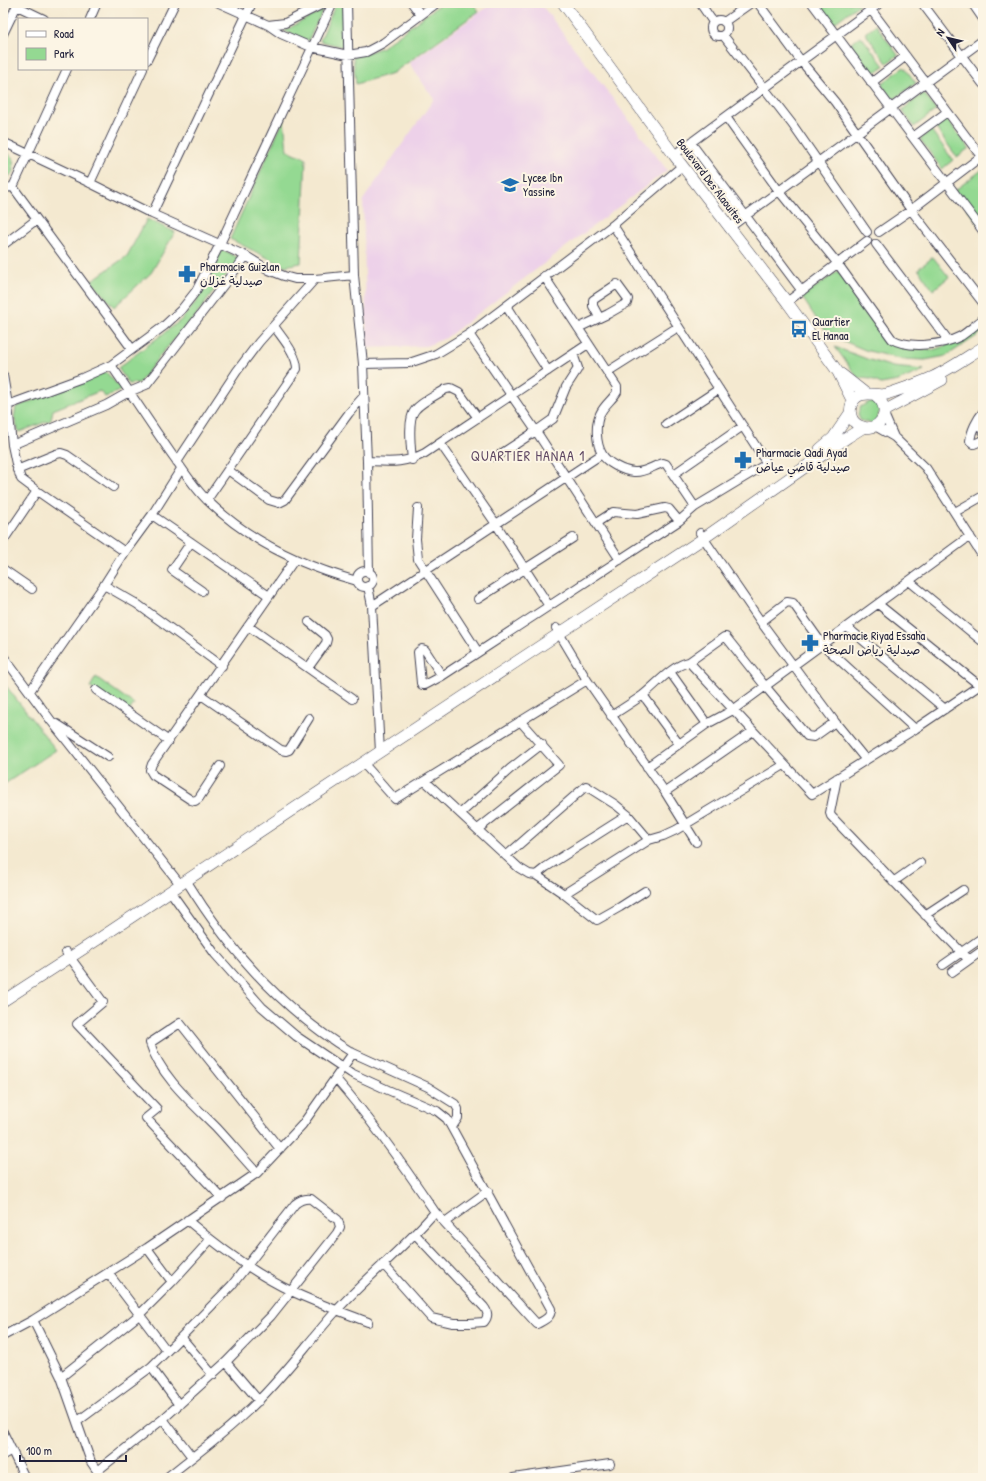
<svg xmlns="http://www.w3.org/2000/svg" width="986" height="1481" viewBox="0 0 986 1481" font-family="'Patrick Hand','Playpen Sans Arabic',sans-serif">
<style>
.built{fill:#edd1e9}
.green{fill:#94d992;stroke:#5b7e66}
.lines{fill:none;stroke-linecap:round;stroke-linejoin:round}
.minor-casing{stroke:#424051;stroke-width:10}
.major-casing{stroke:#424051;stroke-width:12}
.minor{stroke:#fff;stroke-width:8}
.major{stroke:#fff;stroke-width:11}
.labels{text-anchor:middle;stroke-width:4;stroke-linejoin:round;paint-order:stroke}
.poi-label{font-size:12px;fill:#22223b;stroke:#fcf5e5;text-anchor:start}
.street-label{font-size:12px;fill:#22223b;stroke:#fcf5e5}
.quarter-label{font-size:14px;letter-spacing:1px;fill:#614a65;stroke:#fcf5e5}
</style>
<rect width="100%" height="100%" fill="#fcf5e5"/>
<filter id="ink" filterUnits="userSpaceOnUse"><feTurbulence type="fractalNoise" baseFrequency=".025" numOctaves="2"/><feDisplacementMap in="SourceGraphic" scale="8" xChannelSelector="R" yChannelSelector="G"/><feConvolveMatrix kernelMatrix="1 2 1 2 8 2 1 2 1" color-interpolation-filters="sRGB"/></filter>
<filter id="wash" filterUnits="userSpaceOnUse"><feTurbulence type="fractalNoise" baseFrequency=".012" numOctaves="4" result="noise"/><feDisplacementMap in="SourceGraphic" scale="16" xChannelSelector="R" yChannelSelector="G"/><feGaussianBlur stdDeviation="0.9" result="paint"/><feColorMatrix in="noise" values="0 0 0 0 0 0 0 0 0 0 0 0 0 0 0 0 0 1.4 0 .05"/><feComposite in="paint" operator="in"/></filter>
<g filter="url(#wash)">
<rect width="100%" height="100%" fill="#f4e9d0"/>
<path class="built" d="M493,3h47l127,167 -221,168 -20,8 -59,2 -4,-148 71,-101 -25,-36z"/>
<path class="green" d="M336,3h7l1,44 -24,-6z
M442,3h31l6,8 -86,62 -37,11 -3,-27 28,-9z
M816,3h45l-28,21z
M323,10l-15,31 -24,-10z
M876,25l22,30 -11,8 -22,-30z
M861,36l23,30 -12,8 -22,-30z
M904,67l12,16 -23,17 -12,-16z
M924,93l12,17 -22,17 -12,-17z
M946,118l23,30 -12,9 -22,-30z
M284,119l3,31 19,8 -5,105 -17,3 -54,-27z
M931,130l22,30 -11,9 -22,-30z
M3,148l10,10 1,14 -11,9z
M983,169v60l-29,-38z
M147,219l28,13 -24,41 -37,34 -23,-26 36,-25z
M222,249l18,10 -21,25 -24,33 -33,36 -23,30 -10,1 -11,-16 63,-48 15,-18z
M933,257l16,20 -16,13 -15,-21z
M838,271l52,72 14,5 29,2 23,-8 27,-18v8l-37,24 -21,4 -25,-1 -35,-9 -33,-14 -11,-10 -19,-29z
M835,347l32,12 26,8 31,3 -26,11 -17,3 -10,-5 -13,-1z
M106,372l16,18 -17,7 -5,-6 -47,19 -2,10 -32,12 -5,-14 2,-11z
M869,402h6l6,5 -6,18 -15,-5 -2,-6 2,-7z
M96,677l38,27 -7,10 -37,-27z
M3,682l53,68 -53,35z"/>
</g>
<g filter="url(#ink)">
<g class="lines">
<g class="minor-casing">
<path id="minor" d="M219,3l49,22 13,9 30,13 37,8 18,-3 17,-9 54,-40
M347,3l7,272 9,89 4,97 2,112
M412,3l9,12
M700,3l13,19
M758,3l43,58 34,41 76,108 72,93
M812,3l171,228
M866,3l117,156
M922,3l61,81
M972,3l11,16
M17,6l27,13
M90,19l7,-16
M711 28a8 8 0 1 1 16 0a8 8 0 1 1-16 0Z
M724,22l27,-19
M268,25l17,-2 40,-20
M3,34l15,-31
M723,35l69,89 75,108
M147,60l28,-57
M871,83l35,-27
M726,117l53,74 59,73 54,75c16,10 52,6 69,-3 8,-5 15,-12 22,-17
M913,137l34,-25
M3,142l87,41 62,31 94,42 23,14 15,6 11,3h20l39,-4
M691,143l111,148
M674,155l206,-152
M90,183l53,-114
M13,187l54,-118
M3,188l10,-1 119,162
M152,214l100,-211
M729,228l254,-188
M879,232l32,-22 72,-55
M876,244l72,96
M3,245l33,-25
M544,276l73,111v5c-5,8 -13,13 -17,22 -5,11 -4,29 2,40 5,9 21,17 32,18 10,1 19,-6 29,-9l3,1 29,43
M787,302l80,-61
M506,306l42,65
M578,328l30,-14 19,-11 1,-4 -11,-15 -24,16v6l6,11
M469,334l67,97 84,129
M363,364l46,-1 27,-9 33,-20 144,-109 69,-59
M111,365c21,30 41,61 62,91 11,15 21,32 35,45 41,40 95,65 149,80
M607,372l71,-45
M3,375l5,30 4,40 4,19 5,15 16,12 88,61
M8,405l74,-27 29,-13 53,-39 17,-16 15,-19 24,-47 113,-241
M983,412c-6,7 -12,19 -13,29l4,3 9,-4
M884,414l10,23
M977,422l6,9
M666,424l53,-35
M875,426l19,11 32,31 57,89
M440,443l56,81 53,82
M12,445l94,-40 23,-13 17,-7 100,-129
M496,457l40,-26 17,-12 13,-32 11,-17 1,-2 -5,-14
M412,460c-1,-12 -5,-41 3,-50 6,-8 22,-15 31,-21l5,-1 8,4 19,26
M367,461c23,1 37,3 58,-8l163,-109
M177,462l60,-91 22,-29 56,-63
M17,470l39,-16 5,-1 6,2 46,32
M228,470l41,30 10,3 6,-3 64,-87 15,-17
M674,474l69,-48
M207,500l90,-131c0,-15 -15,-31 -23,-43
M418,508l-2,31 2,20 60,93
M955,512l28,-16
M152,515l117,81
M596,523l17,-11 24,2 28,-6 4,1 10,12
M700,533l61,89 74,100 31,38
M3,541l34,-50
M191,542l-19,28 30,21
M3,569l29,20
M357 579a8 8 0 1 1 16 0a8 8 0 1 1-16 0Z
M909,581l74,61
M104,585l33,19 85,62
M368,586l4,20 8,146
M478,599l95,-61
M878,604l101,81
M372,606l230,-152
M761,622l26,-20 6,1 29,41 93,85
M248,626l104,73
M847,627l98,82
M556,628l31,52 78,112 31,50
M3,656l49,66 128,162
M689,662l35,-25h2l39,49 42,50 7,1 21,-15
M308,668l18,-25 1,-4 -2,-4 -16,-13
M670,672l37,52
M442,676l-17,-26 -3,-1 -4,3 3,31 1,2h3l17,-9 237,-155 16,-14 68,-41 3,-4 -153,-237
M96,690l73,51
M30,691l74,-106 21,-33 27,-37 29,-46
M201,695l80,55 5,1 3,-1 20,-32
M643,695l36,49
M611,716c11,-7 22,-14 32,-21 14,-11 28,-29 46,-33l123,132 103,-65 68,-46
M57,724l51,33
M363,763l32,36 192,-119
M220,766l-21,32 -4,3 -4,-1 -38,-25 -3,-5 2,-6 143,-205
M647,767l60,-43 26,-14 237,-174
M837,778l-7,35 1,3 134,140 5,3
M425,781l94,87 10,6 7,1 28,19 33,26 23,-13 25,-16
M665,792l88,-61
M461,813l49,-44 32,-25
M478,829l81,-64 -39,-44
M506,856l80,-70 30,19 12,10 21,25
M536,875l10,-8 82,-52
M186,880c42,69 97,131 167,173l-51,72 -45,48c-14,-15 -27,-31 -41,-46 -24,-24 -56,-51 -66,-84l30,-20 100,126
M893,882l27,-19
M564,894l85,-54 14,-4 13,-6 108,-65
M925,915l38,-25
M66,952l37,50 -26,22 80,85 -11,9 76,80
M943,965l40,-28
M952,972l31,-22
M353,1053l75,34 27,17 3,5v9l-6,9
M336,1079c36,41 68,87 99,133
M187,1220c32,27 66,53 104,71 25,12 51,21 77,31
M445,1222l43,-31
M147,1248l25,34
M383,1264l48,54 22,5h17l14,-1c5,-6 4,-10 0,-15l-69,-73
M108,1273l59,78
M33,1320l28,57 30,85 11,16
M3,1336l30,-16 114,-72 110,-75
M181,1337l32,38
M226,1362l33,39
M151,1367l28,38
M61,1377l78,-62 33,-33 38,-42
M163,1419l29,38
M78,1421l73,-54 30,-30 51,-52 63,-81c5,-4 9,-6 16,-5l27,21 2,7 -3,6 -66,83 -45,46 -63,57 -66,52
M3,1432l22,46
M3,1455l9,-5
M166,1478c32,-25 65,-50 93,-78 28,-28 51,-60 78,-90 31,-34 68,-63 98,-98l102,112c7,-4 14,-6 14,-15l-104,-190 -10,-8 -49,-21 -37,-17 -55,-37 -34,-29 -47,-53 -45,-63
M513,1478l97,-14"/>
</g>
<g class="major-casing">
<path id="major" d="M563,3l111,152 113,147 51,70 15,30
M841,374l24,19
M875,395c21,16 2,41 -17,30 -10,-6 -10,-21 -1,-28 9,-7 20,0 30,-3 15,-5 31,-10 46,-17 17,-8 34,-20 50,-30
M884,411l58,-31
M820,449l13,-11 17,-25
M3,1001l97,-63 213,-142 391,-258 144,-101 16,-10"/>
</g>
<use href="#minor" class="minor"/>
<use href="#major" class="major"/>
</g>
</g>
<defs>
<g id="university-bare" transform="scale(1.38)"><path d="M0-5L7-2L0 1L-7-2ZM-4 1L0 2.5L4 1V4Q0 6-4 4Z" fill="#1f6fb2" stroke="#fcf5e5" stroke-width="2.5" paint-order="stroke"/></g>
<g id="pharmacy-bare" transform="scale(1.38)"><path d="M-2-6h4v4h4v4h-4v4h-4v-4h-4v-4h4Z" fill="#1f6fb2" stroke="#fcf5e5" stroke-width="2.5" paint-order="stroke"/></g>
<g id="bus-bare" transform="scale(1.38)"><path d="M-5-6H5V4H4V6H2V4H-2V6H-4V4H-5ZM-3.5-4V0h7V-4ZM-3.5 1.2v1.5H-2V1.2ZM2 1.2v1.5H3.5V1.2Z" fill="#1f6fb2" stroke="#fcf5e5" stroke-width="2.5" paint-order="stroke"/></g>
</defs>
<g fill-rule="evenodd">
<use href="#university-bare" x="510" y="185"/>
<use href="#pharmacy-bare" x="187" y="274"/>
<use href="#bus-bare" x="799" y="329"/>
<use href="#pharmacy-bare" x="743" y="460"/>
<use href="#pharmacy-bare" x="810" y="643"/>
</g>
<g class="labels">
<g class="poi-label">
<text x="523" y="182">Lycee Ibn<tspan x="523" dy="14">Yassine</tspan></text>
<text x="200" y="271">Pharmacie Guizlan<tspan x="200" dy="14">صيدلية غزلان</tspan></text>
<text x="812" y="326">Quartier<tspan x="812" dy="14">El Hanaa</tspan></text>
<text x="756" y="457">Pharmacie Qadi Ayad<tspan x="756" dy="14">صيدلية قاضي عياض</tspan></text>
<text x="823" y="640">Pharmacie Riyad Essaha<tspan x="823" dy="14">صيدلية رياض الصحة</tspan></text>
</g>
<g class="street-label">
<text transform="translate(710 181) rotate(53)" y="4">Boulevard Des Alaouites</text>
</g>
<g class="quarter-label">
<text x="528" y="461">QUARTIER HANAA 1</text>
</g>
</g>
<rect width="986" height="1481" fill="none" stroke="#fcf5e5" stroke-width="16"/>
<rect x="18" y="18" width="130" height="52" fill="#fcf5e5" stroke="#a5a1a1"/>
<rect x="26" y="31" width="20" height="6" fill="#ffffff" stroke="#a5a1a1"/>
<text x="54" y="38" font-size="12" fill="#22223b">Road</text>
<rect x="26" y="48" width="20" height="12" fill="#94d992" stroke="#a5a1a1"/>
<text x="54" y="58" font-size="12" fill="#22223b">Park</text>
<g transform="translate(948 38) rotate(305)" stroke="#fcf5e5" stroke-width="3" paint-order="stroke">
<path d="M0-3L7 15L0 10L-7 15Z" fill="#22223b"/>
<text y="-6" font-size="11" font-weight="bold" text-anchor="middle" fill="#22223b">N</text>
</g>
<path d="M20 1455v6h106v-6" fill="none" stroke="#22223b" stroke-width="2"/>
<text x="26" y="1455" font-size="12" fill="#22223b" stroke="#fcf5e5" stroke-width="3" paint-order="stroke">100 m</text>
</svg>
